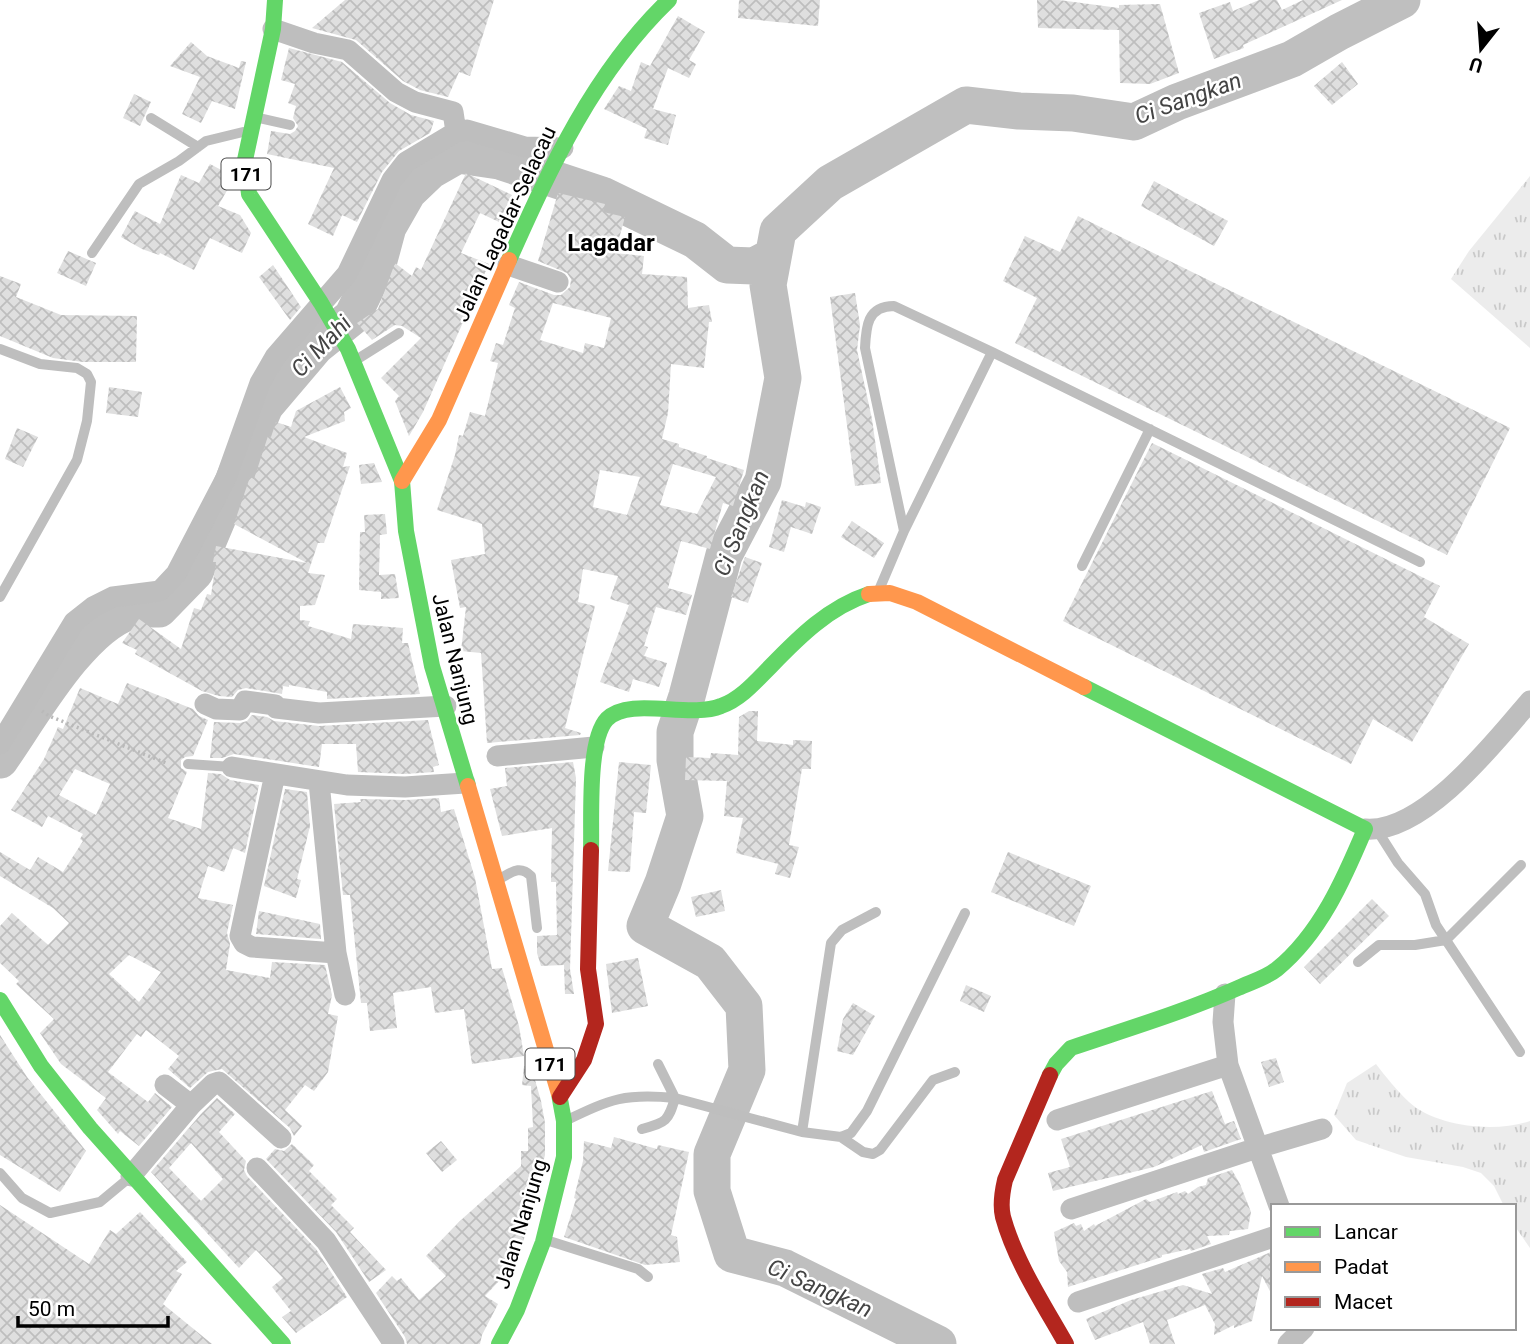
<svg xmlns="http://www.w3.org/2000/svg" width="1530" height="1344" viewBox="0 0 1530 1344" font-family="Roboto,sans-serif">
<style>
.grass{fill:url(#grass-tufts)}
.lines{fill:none;stroke-linecap:round;stroke-linejoin:round}
.river{stroke:#bfbfbf;stroke-width:37}
.building{fill:url(#building-cross-hatch);fill-rule:evenodd}
.path{stroke:#b9b9b9;stroke-width:3.5;stroke-dasharray:2 3.5;stroke-linecap:butt}
.lane{stroke:#bebebe;stroke-width:10}
.street{stroke:#bebebe;stroke-width:21}
.fast{stroke:#63d668;stroke-width:16}
.slow{stroke:#ff974d;stroke-width:16}
.jam{stroke:#b3261e;stroke-width:16}
.labels{text-anchor:middle;stroke-width:5;stroke-linejoin:round;paint-order:stroke}
.shield{fill:#fff;stroke:#4c4c4c;stroke-width:2}
.shield-label{font-size:19px;font-weight:bold;fill:#000}
.street-label{font-size:21px;fill:#000;stroke:#fff}
.water-label{font-size:23px;font-style:italic;fill:#444;stroke:#fff}
.quarter-label{font-size:24px;font-weight:bold;fill:#000;stroke:#fff}
</style>
<defs>
<pattern id="grass-tufts" width="24" height="20" patternUnits="userSpaceOnUse" patternTransform="scale(1.75)"><rect width="24" height="20" fill="#ececec"/><path d="M3 7l-1-3M5 7V3M7 7l1-3M15 17l-1-3M17 17v-4M19 17l1-3" fill="none" stroke="#c9c9c9"/></pattern>
<pattern id="building-cross-hatch" width="8" height="8" patternUnits="userSpaceOnUse" patternTransform="scale(1.75)"><rect width="8" height="8" fill="#dfdfdf"/><path d="M0 0l8 8M0 8l8-8" fill="none" stroke="#bebebe"/></pattern>
</defs>
<rect width="100%" height="100%" fill="#fff"/>
<path class="grass" d="M1530,176v172l-79,-69 18,-28z
M1376,1064c10,13 21,27 33,38 27,25 87,31 121,19v127l-16,-23v-19h-10l-10,-20 -13,-13 -18,-6 -57,-10 -50,-17 -22,-25 13,-32z"/>
<g class="lines">
<path class="river" d="M0,760c31,-44 80,-133 131,-149 8,-3 19,-2 28,-2l36,-37 70,-166 51,-60 36,-29 26,-53 10,-37 20,-35 22,-21 28,-16 41,6 103,34 93,45 32,25 27,1 19,-10
M938,1344l-153,-76 -53,-14 -20,-63v-37l35,-84 -3,-64 -34,-44 -65,-36 18,-43 22,-67 -10,-56v-28l12,-36 37,-141 39,-74 20,-103 -15,-93 10,-54 52,-48 136,-78 53,6 54,2 61,9 43,-20 115,-43 47,-27 63,-32"/>
</g>
<path class="building" d="M345,0h149l-24,76 -11,-4 -11,25 -28,-7 -17,-9 -47,-41 -44,-12z
M739,0h81l-2,26 -80,-8z
M1037,0h22l60,8v-3l41,-1 19,69 -29,11 -30,-1 -1,-53 -81,-2z
M1259,0h18l5,10 21,-10h39l-99,45 1,3 -30,11 -15,-46 31,-11 3,9z
M678,16l27,16 -16,28 7,4 -7,14 -21,-10 -15,41 23,6 -8,30 -24,-7 3,-9 -43,-20 15,-23 12,5 10,-29 9,4z
M191,42l16,14 32,12 2,-7 5,1 -11,47 -23,-8 -11,22 -19,-9 18,-37 -30,-11z
M289,48l53,14 48,41 21,12 23,6 -4,12 -31,18 -17,21 -25,50 -15,-7 -9,21 -25,-12 26,-56 -67,-14 4,-23 19,3 5,-3 3,-5 -5,-8 3,-12 -8,-3 7,-19 -14,-4z
M1342,62l16,22 -26,21 -18,-19z
M134,94l17,8 -11,24 -17,-8z
M210,164l17,9 2,14 -11,19 22,9 11,18 -9,20 -32,-15 -16,32 -34,-17 -1,2 -17,-6 -21,-12 14,-26 25,13 21,-49 18,8z
M466,173l46,22 -13,27 -19,-9 -19,40 28,11 -66,148 -14,24 -14,-35 4,-5 -18,-18 40,-40 -19,-12 -7,-1 -23,15 -15,-17 21,-14 17,-46 17,13 4,-9 5,3z
M1154,181l74,40 -14,25 -73,-40z
M558,193l47,11 -2,8 22,5 -10,36 29,3 -2,18 45,3 1,31 21,-3 3,17h-3l-5,46 -33,-4 -3,49 -6,26 17,5v3l28,9v2l37,12 -11,36 -10,-3 -13,46 -29,-8 -13,47 24,7 -6,20 -30,-8 -12,39 4,1 -4,9 23,7 -8,24 -26,-8 -4,13 -29,-10 29,-77 -19,-6 8,-23 -35,-7 -5,33 17,4 -30,122 16,5 -1,2 -93,8 -6,-90 -20,-2 5,-44 -6,1 -9,-48 34,-6 -3,-30 -45,-14 18,-55 4,-20 4,1 7,-24 15,4 13,-53 -8,-2 6,-18 7,2 12,-37 -6,-3 10,-23 35,13h7l9,-8 1,-8 -4,-6 -29,-12zM553,303l58,15 -7,30 -19,-5 -2,10 -43,-13zM673,464l43,13 -19,37 -37,-9zM600,470l40,7 -13,38 -34,-8z
M1078,216l432,212 -63,127 -432,-212 22,-45 -34,-17 22,-45 35,16z
M68,251l28,12 -10,23 -29,-13z
M273,265l28,42 -11,13 -31,-43z
M0,276l21,8 -5,13 45,18 76,1 -1,46h-53l-30,-4 -53,-22z
M855,293l5,32 -3,25 15,69 9,64 -26,3 -25,-189z
M109,387l33,5 -4,25 -32,-4z
M340,387l11,21 -7,4 1,9 -41,16 43,16 -4,14 7,-1 -26,77h-6l-10,30 17,2 -10,30 -15,1v14l10,1 -2,5 43,13 2,-15 50,4 -1,15h6l12,51 -93,5v-7l-38,-7v2l-6,-1 -1,8 -36,-6 -8,2 -6,7 -13,-1 -17,-5 -67,-37 2,-4 -15,-7 17,-24 42,30 13,-41 7,2 6,-16 4,1 5,-33h-3l3,-16 91,17 -73,-39 16,-47 4,2 14,-43 3,1 5,-15 15,5 5,-16z
M17,428l21,9 -15,30 -18,-8z
M1152,443l288,143 -16,31 45,27 -57,98 -39,-23 -22,45 -288,-143z
M374,463l8,19 -21,2 -2,-19z
M782,500l23,7 1,-5 15,5 -9,27 -21,-7 -7,25 -15,-5z
M385,514l2,20 -7,1 -1,40 16,-1 4,24 -18,1v-7l-22,-2 1,-58h5l-1,-17z
M852,521l32,22 -10,15 -33,-21z
M745,557l17,6 -14,40 -17,-6z
M127,683l66,26 6,7 9,4 -15,36 -8,1 -4,3v8l6,4 -19,46 33,11 7,-56 13,1 9,6 29,5 -14,68 -12,-5 -9,24 -16,-6 -10,32 35,7 -6,28 3,11 -4,26 44,8 2,-16 53,3 7,30 -4,19 10,2 -10,56 -14,19 -9,-6 -20,25 17,16 -8,10 -4,-8 -68,-59 -14,3 -18,16 -22,-19 11,-13 -33,-26 -5,7 -4,-3 -29,38 40,30 7,-9 17,14 -33,39 -19,-15 -2,3 -21,-24 9,-12 -45,-34 -21,-31 14,-14 -38,-35 3,-3 -19,-18v-37l12,-13 36,32 21,-22 -16,-15 -53,-32v-24l30,18 8,-13 25,15 20,-31 -3,-2 3,-5 -35,-18 -6,11 -31,-17 33,-51 14,-32 5,2 17,-41 38,16zM75,769l35,15 -14,31 -37,-20zM129,955l32,17 -22,30 -30,-28z
M749,711h9l-1,30 36,4v-5l19,1 -1,28h-9l-13,76 10,2 -9,31 -15,-4 3,-10 -42,-11 7,-35 -19,-2 3,-35 -42,-1 1,-23 24,1 1,-5 27,2 1,-38z
M252,715l15,2 7,4 45,5 109,-6 11,45 -6,2 1,5 -29,2 -47,-2 -2,-28h-34l-3,23 -85,-13 -12,4h-12l4,-36 26,1 7,-2z
M573,762l3,16 -6,191 4,25h-9l-1,-29 -23,1 -4,-13v-17l20,-1 -1,-53h-5l1,-54 -50,8 -12,-47 17,-3 -2,-18z
M619,762l32,3 -5,48 -12,-1 -4,60 -22,-1z
M285,789l22,3 3,34 -13,53 4,1 -5,18 -32,-12z
M439,798l2,14 13,-3 21,69 17,91 10,-1 17,58 5,30 -52,8 -8,-55 -29,4 -4,-26 -38,6 4,35 -27,3 -3,-28h-6l-11,-108h-7l-9,-91 27,-2 -1,-3 45,1z
M1008,852l83,34 -17,40 -83,-34z
M721,890l4,21 -29,6 -5,-20z
M1372,899l17,17 -69,68 -16,-17z
M259,911l61,13 1,15 -65,-5z
M638,958l10,48 -36,7 -6,-49z
M966,985l25,11 -7,16 -24,-11z
M853,1003l22,13 -22,39 -16,-4 6,-32z
M0,1035l27,42 59,74 -26,41 -60,-37z
M1276,1058l8,24 -15,5 -8,-25z
M524,1066h7l10,35 4,22v32l-20,81 -11,29 -29,31 13,8 -16,31 -2,9h-73l-2,-7 -29,-44 16,-17 5,5 4,-3 18,22 27,-24 -20,-20 34,-35 61,-55v-15h7v-23l5,-1 -2,-41 -9,-1z
M1212,1091l13,33 9,-3 7,18 -37,13 -2,-7 -48,22 -101,24 -5,-18 22,-6 -9,-28z
M217,1098l18,16 -16,18 27,29 -2,9 3,6 69,73 31,48 -51,36 -14,-16 9,-6 -19,-24 11,-9 -27,-28 -17,18 -88,-96 50,-58zM191,1143l32,36 -22,22 -32,-33z
M614,1137l43,12 1,-4 31,7 -18,83 6,2 3,25 -35,3 -81,-28 12,-38 -2,-1 9,-37 1,-20 27,7z
M441,1141l16,19 -15,12 -16,-19z
M292,1144l22,21 -5,6 28,28 -6,6 23,23 -4,4 36,38 -17,12 -33,-50 -70,-73 9,-10 9,2z
M1232,1170l8,14 11,28 -3,17 -18,2 -1,4 -22,1 4,8 -20,7 -1,-2 -28,6v2l-94,30 -1,-15 -8,-11 -5,-29 20,-9 2,3 5,-2 3,7 10,-7 1,2 51,-27 4,3 27,-10 1,2 7,-3 3,3 10,-7 8,-2 2,-7z
M0,1205l89,59 21,-34 6,4 24,-22 47,50 -11,9 6,3 -19,30 49,40h-212z
M1273,1251v46l-11,-21 -10,45 -18,7v-3l-20,10 1,-11 -10,-19 -38,15 8,24h-25l-7,-22 -48,18 -9,-21 45,-19 52,-15 29,9 -10,-20 21,-6 2,4z"/>
<g class="lines">
<path class="path" d="M42,711l7,5 117,47"/>
<path class="lane" d="M255,117l35,8
M151,118l47,29
M92,253l47,-69 40,-23 27,-20 37,-9
M0,349l40,15 37,4 10,6 4,8 -4,39 -10,39 -77,137
M356,360l43,-27
M904,531l-39,-183c1,-21 2,-42 29,-42l98,46
M1082,566l68,-137
M879,590l25,-59 88,-179 428,210
M188,764l44,3
M1377,830l21,33 27,31 11,31 84,127
M501,878c11,-6 19,-13 30,-2l6,52
M1358,962l21,-17h36l31,-5 75,-75
M567,1120c44,-21 58,-27 108,-22l127,34 39,5 10,-4 16,-22 98,-198
M642,1129c24,-7 26,-7 33,-31l-17,-34
M802,1132l29,-189 11,-13 34,-18
M841,1137l22,15 10,2 7,-4 53,-70 22,-8
M0,1173l22,25 28,15 50,-11 29,-24
M546,1240l92,29 10,8"/>
<path class="street" d="M273,29l41,14 34,7 48,42 19,10 38,10 3,20
M508,265l50,17
M205,704l11,5 24,1 5,-9 30,4 1,3 43,5 127,-7
M0,744l74,-122 19,-15 20,-10 47,-6 16,-17 50,-96 34,-95 15,-26 72,-83 45,-94 14,-18 50,-30 11,-2 58,17 38,1
M497,756l97,-9
M232,767l115,18 58,2 60,-4
M275,774l-35,162 4,7 8,4 84,6
M319,782l17,171 9,42
M1365,829c58,5 130,-87 165,-128
M1225,994l-2,28 5,43 51,141
M191,1105l22,-21 6,-2 62,56
M1057,1120l171,-55
M257,1168l69,73 68,103
M131,1176l60,-71 -26,-20
M1071,1209l186,-61 65,-19
M1078,1302l195,-65
M1288,1344l16,-16"/>
<path class="fast" d="M275,0l-2,29 -28,131 4,34 72,109 27,46 54,132 4,50 26,135 36,120
M509,260c42,-94 85,-188 160,-260
M591,850c1,-30 -4,-110 16,-131 23,-23 82,0 114,-13 20,-7 35,-25 50,-40 28,-29 58,-59 98,-72
M0,1000l41,66 49,62 193,216
M1050,1075l6,-11 15,-16c56,-19 113,-36 167,-60 13,-6 28,-10 39,-19 43,-35 67,-90 88,-140l-281,-142
M499,1344l18,-34 26,-68 21,-85v-36l-5,-27"/>
<path class="slow" d="M402,481l37,-61 70,-160
M869,594l21,-1 27,9 167,85
M468,786l91,308"/>
<path class="jam" d="M1050,1075l-45,105c-3,13 -5,25 -2,37 12,44 41,88 63,127
M560,1097l24,-37 12,-36 -8,-55 3,-119"/>
</g>
<g class="labels">
<g class="shield">
<rect x="221.5" y="158.5" width="49" height="31" rx="5"/>
<rect x="525.5" y="1048.5" width="49" height="31" rx="5"/>
</g>
<g class="shield-label">
<text x="246" y="181">171</text>
<text x="550" y="1071">171</text>
</g>
<g class="street-label">
<text transform="translate(505 224) rotate(-65)" y="7">Jalan Lagadar-Selacau</text>
<text transform="translate(455 659) rotate(76)" y="7">Jalan Nanjung</text>
<text transform="translate(521 1224) rotate(-73)" y="7">Jalan Nanjung</text>
</g>
<g class="water-label">
<text transform="translate(1188 98) rotate(-20)" y="8">Ci Sangkan</text>
<text transform="translate(321 346) rotate(-46)" y="8">Ci Mahi</text>
<text transform="translate(741 523) rotate(-68)" y="8">Ci Sangkan</text>
<text transform="translate(820 1288) rotate(24)" y="8">Ci Sangkan</text>
</g>
<g class="quarter-label">
<text x="611" y="251">Lagadar</text>
</g>
</g>
<rect x="1271" y="1204" width="245" height="126" fill="#ffffff" stroke="#999999" stroke-width="2"/>
<rect x="1285" y="1227" width="35" height="10" fill="#63d668" stroke="#999999" stroke-width="2"/>
<text x="1334" y="1239" font-size="21" fill="#000000">Lancar</text>
<rect x="1285" y="1262" width="35" height="10" fill="#ff974d" stroke="#999999" stroke-width="2"/>
<text x="1334" y="1274" font-size="21" fill="#000000">Padat</text>
<rect x="1285" y="1297" width="35" height="10" fill="#b3261e" stroke="#999999" stroke-width="2"/>
<text x="1334" y="1309" font-size="21" fill="#000000">Macet</text>
<g transform="translate(1481 49) rotate(197)" stroke="#ffffff" stroke-width="5" paint-order="stroke">
<path d="M0-5L12 26L0 18L-12 26Z" fill="#000000"/>
<text y="-10" font-size="19" font-weight="bold" text-anchor="middle" fill="#000000">U</text>
</g>
<path d="M18 1316v10h150v-10" fill="none" stroke="#000000" stroke-width="3.5"/>
<text x="28" y="1316" font-size="21" fill="#000000" stroke="#ffffff" stroke-width="5" paint-order="stroke">50 m</text>
</svg>
